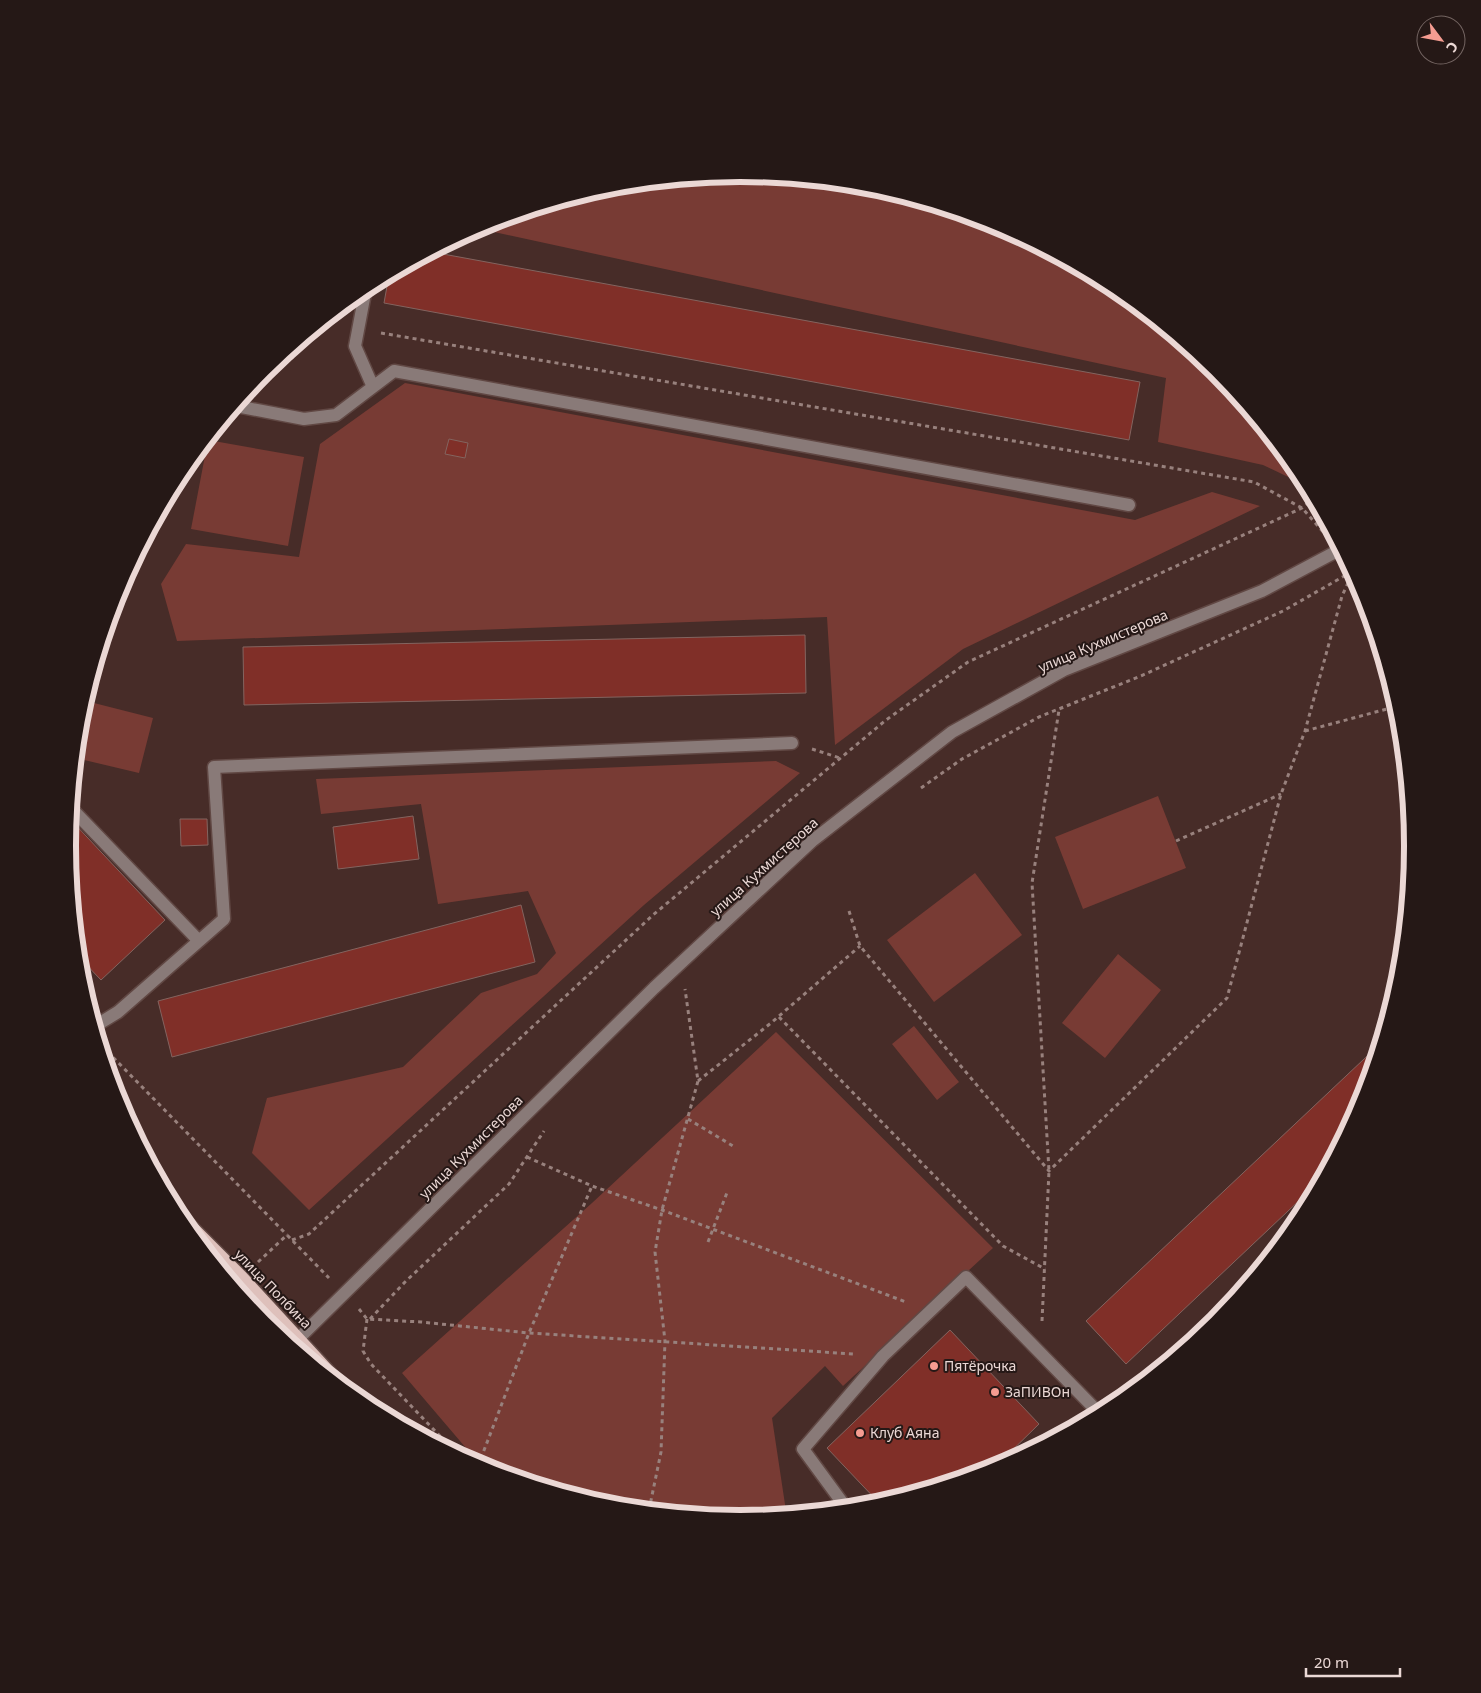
<svg xmlns="http://www.w3.org/2000/svg" width="1481" height="1693" viewBox="0 0 1481 1693" font-family="'Noto Sans',sans-serif">
<style>
.green{fill:#783b34}
.building{fill:#802f28;stroke:#83645f}
.lines{fill:none;stroke-linecap:round;stroke-linejoin:round}
.minor-casing{stroke:#614844;stroke-width:15}
.major-casing{stroke:#614844;stroke-width:15}
.path{stroke:#98817d;stroke-width:3;stroke-dasharray:4 4;stroke-linecap:butt}
.minor{stroke:#897a78;stroke-width:12}
.major{stroke:#dec0bb;stroke-width:12}
.poi-dot{fill:#f59c91;stroke:#251816;stroke-width:2}
.labels{text-anchor:middle;stroke-width:4;stroke-linejoin:round;paint-order:stroke}
.street-label{font-size:14px;fill:#ebd8d5;stroke:#251816}
.poi-label{font-size:14px;fill:#ebd8d5;stroke:#251816;text-anchor:start}
.rim{fill:none;stroke:#ebd8d5;stroke-width:6}
</style>
<rect width="100%" height="100%" fill="#472c28"/>
<path class="green" d="M741,174l131,12 126,39 117,62 102,84 83,102 7,13 -44,-21 -105,-23 8,-64 -690,-150 7,-3 126,-39z
M405,383l730,137 77,-28 48,14 -297,143 -128,96 -8,-128 -650,24 -16,-57 25,-40 113,13 21,-113z
M208,440l96,17 -16,89 -97,-17z
M94,703l59,15 -14,55 -59,-14z
M776,761l24,12 -156,132 -335,305 -57,-57 15,-55 136,-31 78,-74 56,-19 19,-21 -28,-62 -90,13 -17,-100 -100,10 -5,-35z
M1158,796l28,72 -103,41 -28,-72z
M975,873l47,62 -88,67 -47,-62z
M1118,954l43,36 -56,68 -43,-35z
M914,1026l45,56 -22,18 -45,-56z
M776,1032l217,216 -150,138 -18,-20 -53,52 14,93 -6,5 -40,3 -131,-12 -126,-39 -81,-95 190,-170z"/>
<path class="building" d="M432,252l708,130 -11,58 -745,-137 5,-28z
M296,345l-3,14 -11,-2z
M449,439l19,4 -3,15 -20,-4z
M805,635l1,58 -562,12 -1,-58z
M413,816l6,43 -81,10 -5,-42z
M180,819h27l1,26 -27,1z
M71,820l94,100 -64,60 -23,-24 -10,-110 2,-24z
M521,905l14,57 -363,95 -14,-56z
M1381,1043l-19,61 -39,74 -197,186 -40,-43z
M950,1330l89,94 -48,47 -111,33 -53,-56z"/>
<g class="lines">
<g class="minor-casing">
<path id="minor" d="M366,288l-11,58 18,41
M236,406l68,13 32,-4 58,-44 735,134
M71,808l128,133
M95,1026l23,-14 106,-93 -10,-152 578,-24
M292,1345l362,-357 158,-147 140,-109 112,-62 198,-79 79,-42
M847,1509l-44,-60 80,-93 83,-79 134,137"/>
</g>
<g class="major-casing">
<path id="major" d="M176,1211l66,66 104,113"/>
</g>
<path class="path" d="M381,333l873,149 48,26 22,25
M1305,731l93,-25
M812,749l28,9
M921,788l41,-29 77,-42 104,-42 140,-64 70,-40
M1176,841l105,-47
M849,911l11,35 189,225 178,-173 54,-204 24,-63 37,-135 11,-24
M779,1017l224,229 42,23
M102,1046l185,189
M698,1081l73,-58 89,-77
M688,1119l45,27
M527,1157l65,29 70,24 244,92
M292,1240l17,-6 344,-319 233,-195 82,-58 334,-154 12,-10
M708,1242l20,-52
M258,1262l29,-27 42,43
M359,1309l8,10 54,3 108,11 325,21
M367,1319l-4,32 8,13 87,91
M370,1319l35,-37 104,-98 35,-53
M1042,1321l7,-150 -17,-288 27,-173
M478,1466l51,-133 63,-147
M649,1510l12,-58 4,-111 -10,-89 7,-42 36,-129 -13,-92"/>
<use href="#minor" class="minor"/>
<use href="#major" class="major"/>
</g>
<g class="poi-dot">
<circle cx="934" cy="1366" r="5"/>
<circle cx="995" cy="1392" r="5"/>
<circle cx="860" cy="1433" r="5"/>
</g>
<g class="labels">
<g class="street-label">
<text transform="translate(1103 641) rotate(-23)" y="5">улица Кухмистерова</text>
<text transform="translate(764 867) rotate(-42)" y="5">улица Кухмистерова</text>
<text transform="translate(471 1147) rotate(-45)" y="5">улица Кухмистерова</text>
<text transform="translate(273 1289) rotate(46)" y="5">улица Полбина</text>
</g>
<g class="poi-label">
<text x="944" y="1371">Пятёрочка</text>
<text x="1005" y="1397">ЗаПИВОн</text>
<text x="870" y="1438">Клуб Аяна</text>
</g>
</g>
<path d="M0 0H1481V1693H0ZM76 846a664 664 0 1 1 1328 0a664 664 0 1 1-1328 0Z" fill="#251816" fill-rule="evenodd"/>
<path class="rim" d="M76 846a664 664 0 1 1 1328 0a664 664 0 1 1-1328 0Z"/>
<g transform="translate(1441 40) rotate(122)"><circle r="24" fill="#251816" stroke="#746562"/>
<path d="M0-4L9 19L0 12L-9 19Z" fill="#f59c91"/>
<text y="-8" font-size="14" font-weight="bold" text-anchor="middle" fill="#ebd8d5">С</text>
</g>
<path d="M1306 1668v8h94v-8" fill="none" stroke="#ebd8d5" stroke-width="2.5"/>
<text x="1314" y="1668" font-size="15" fill="#ebd8d5" stroke="#251816" stroke-width="4" paint-order="stroke">20 m</text>
</svg>
